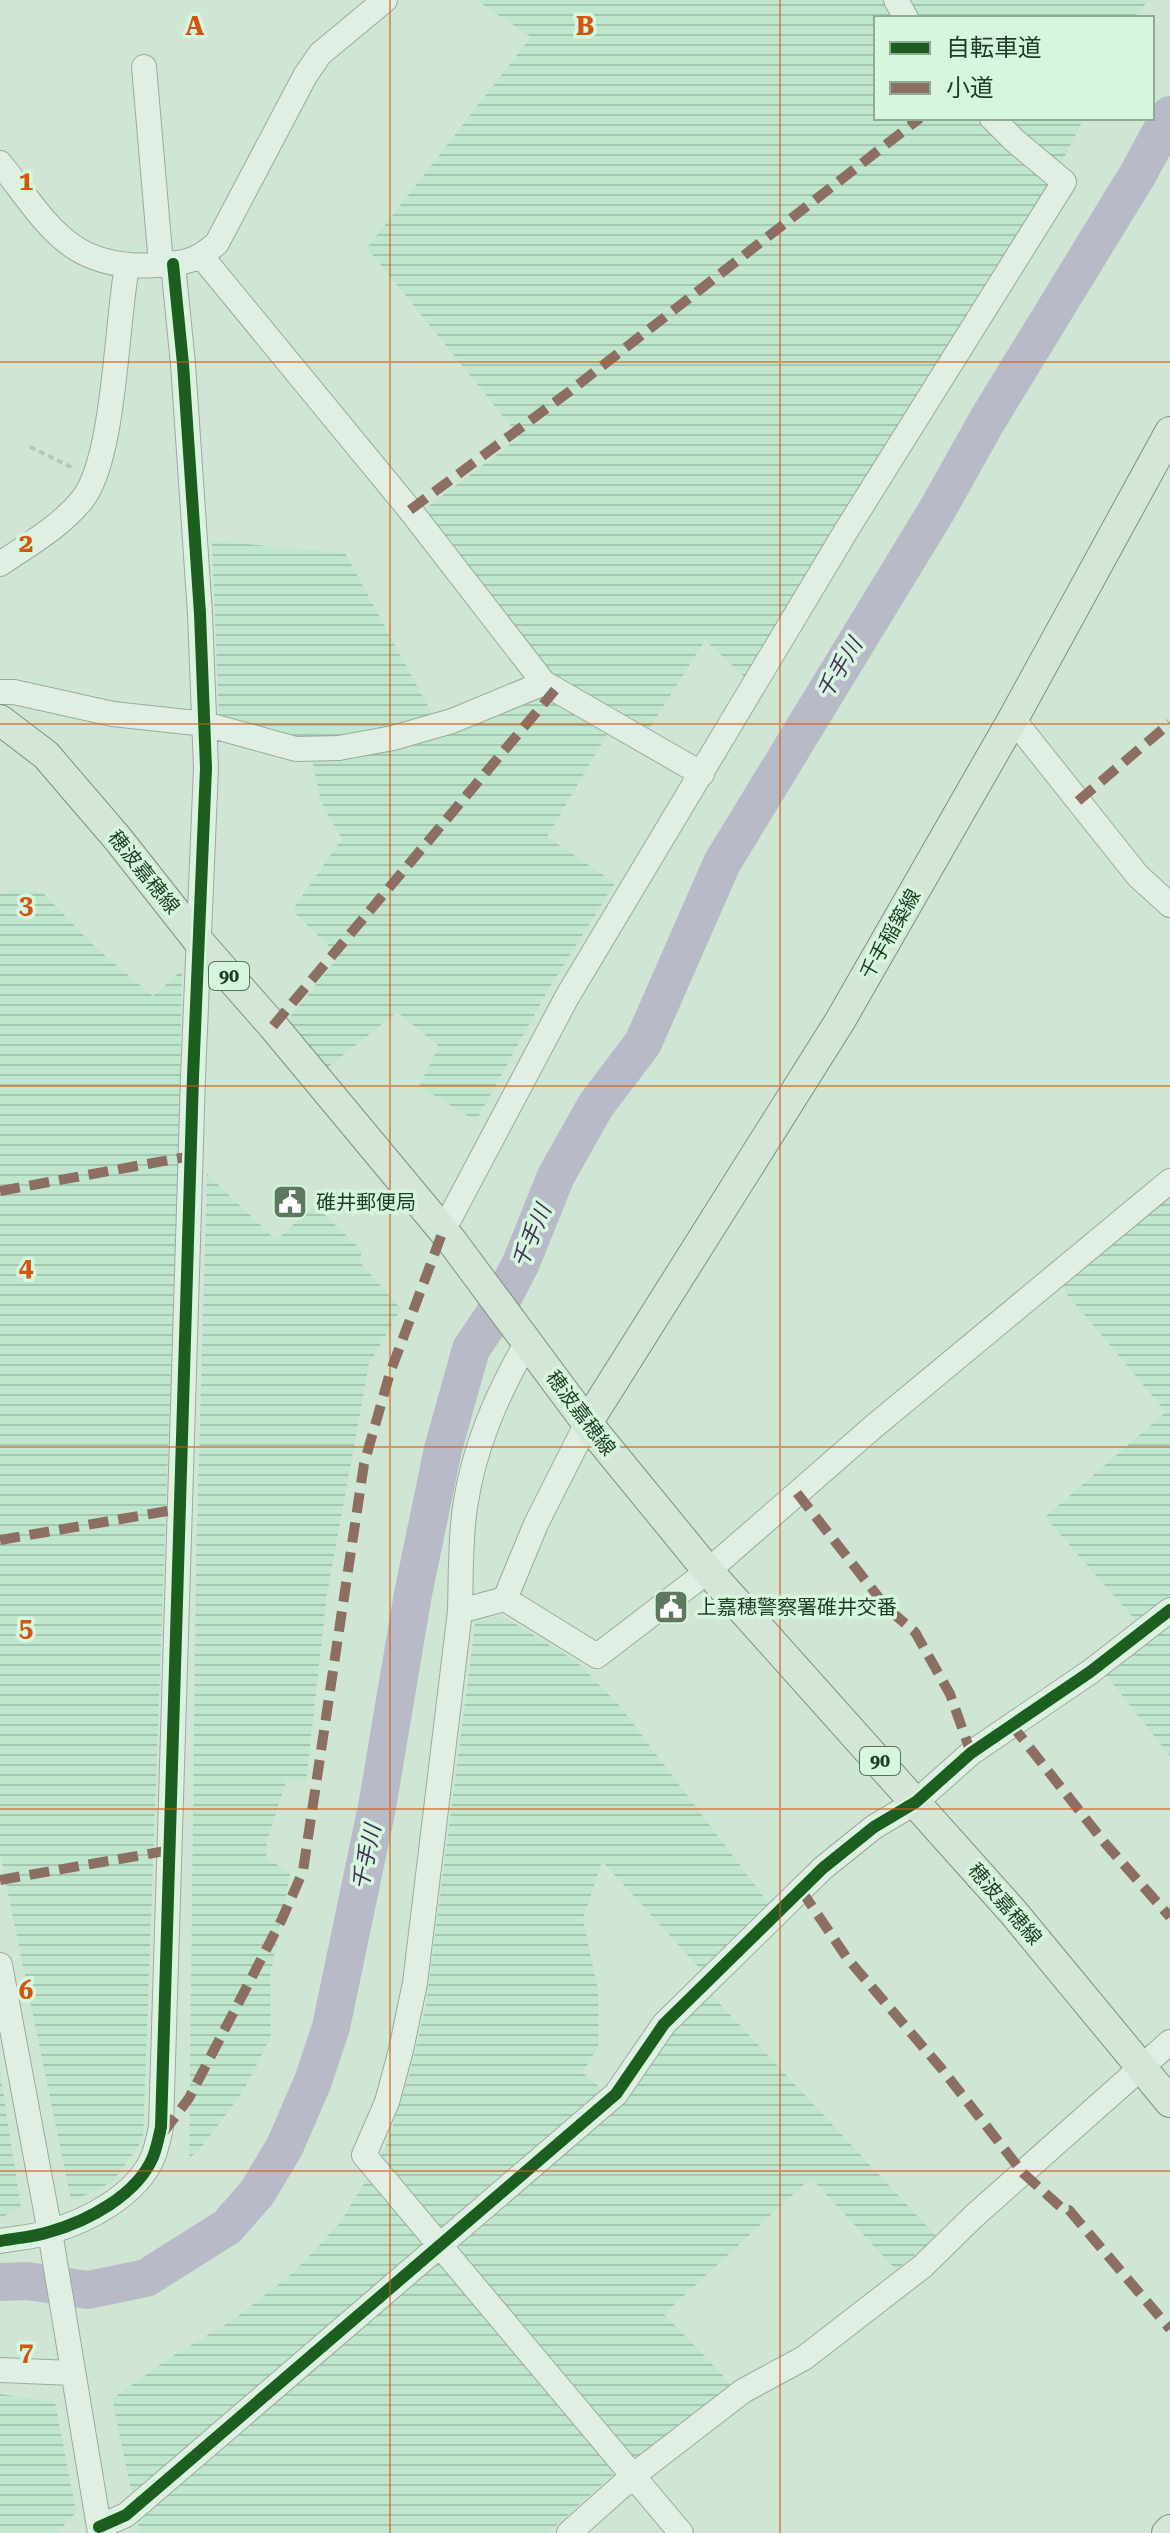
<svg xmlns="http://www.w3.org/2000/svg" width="1170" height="2533" viewBox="0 0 1170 2533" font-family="'Roboto Serif','Noto Sans JP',serif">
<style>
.farmland{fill:url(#farmland-rules)}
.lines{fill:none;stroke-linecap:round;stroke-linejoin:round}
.river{stroke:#b8bac8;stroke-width:38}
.minor-casing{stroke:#98ac9b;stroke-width:26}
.major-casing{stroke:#7f9181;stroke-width:32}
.path{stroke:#b8c7bb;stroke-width:4;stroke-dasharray:6 4;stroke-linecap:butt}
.minor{stroke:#e1eee4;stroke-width:24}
.major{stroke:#d3e6d7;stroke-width:30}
.quiet{stroke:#8d6e63;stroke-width:10;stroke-dasharray:20 10;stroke-linecap:butt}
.cycleway-casing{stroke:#d6f7de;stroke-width:17}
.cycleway{stroke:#1b5e20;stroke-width:12}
.grid{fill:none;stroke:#d4560e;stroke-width:2;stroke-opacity:0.55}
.labels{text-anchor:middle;stroke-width:7;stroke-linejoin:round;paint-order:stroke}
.shield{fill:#d6f7de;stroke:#567459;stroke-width:2}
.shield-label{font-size:18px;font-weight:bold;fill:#1f3c20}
.street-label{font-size:20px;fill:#1f3c20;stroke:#d6f7de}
.poi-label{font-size:20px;fill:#1f3c20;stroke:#d6f7de;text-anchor:start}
.water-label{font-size:22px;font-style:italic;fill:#432e5c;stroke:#d6f7de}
.grid-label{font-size:26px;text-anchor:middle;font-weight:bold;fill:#d4560e;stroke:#d6f7de;stroke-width:7;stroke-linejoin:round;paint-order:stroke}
</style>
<defs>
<pattern id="farmland-rules" width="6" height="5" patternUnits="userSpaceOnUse" patternTransform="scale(2)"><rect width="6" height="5" fill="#c0e6cd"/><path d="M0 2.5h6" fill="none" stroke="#a5c6b0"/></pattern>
</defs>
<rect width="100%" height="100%" fill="#d0e6d5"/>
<path class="farmland" d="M476,0h673l-16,18h-257v100h208l-33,65 -303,497 -43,-40 -59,94 -30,-15 -69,118 68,46 -67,107 -72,131 -57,-35 20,-40 -42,-34 -70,56 -42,-45 54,-67 -47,-46 50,-71 -21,-37 -9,-42 226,-66 -116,-183 98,-74 -153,-189 164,-211z
M212,541l133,12 89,164 -70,17 -69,8 -76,-22z
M15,888l28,5 52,54 58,49 29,-26 -4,205 -35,964 -29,41 -18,11 -25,9 -71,-346v-960z
M207,1174l69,66 39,-35 48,47 -5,8 43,49 -32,55 -42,230 -21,188 -19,-3 -20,62 -1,16 24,17 -20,103 1,59 -27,54 -41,55 -14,14 7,-600z
M1170,1196v560l-65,-82 45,-37 -105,-120 121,-105 -105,-125z
M476,1617h28l73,45 43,44 149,198 -68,66 -99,-109 -19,58 15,71 1,54 -16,29 39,33 41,-65 47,-48 227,244 -41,33 -85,-92 -147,136 68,71 -123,93 -61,55h-408l-28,-134 59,-42 62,-37 61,-48 46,-49 46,-77 24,-74 16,-67z
M0,2072l21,136 -21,10z
M0,2394l55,8 21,110 -19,21h-57z"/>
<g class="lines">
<path class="river" d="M0,2282l27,-1 61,9 58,-12 81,-51 30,-34 28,-47 28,-65 18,-54 46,-220 36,-213 30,-145 28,-100 23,-34 27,-52 35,-87 40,-71 47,-62 79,-180 215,-353 51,-91 150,-245 32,-59"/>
<g class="minor-casing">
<path id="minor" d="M896,0l10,18
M144,67l17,197
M0,163c48,61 69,108 156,102 27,-2 41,-3 61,-22l88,-167 15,-22 65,-54
M202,257l208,253 134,173 158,91
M0,564c28,-19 60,-37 82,-64 33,-41 34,-176 45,-233
M0,692h14l99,22 92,10 91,25 43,-1 54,-10 59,-17 92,-38
M1013,719l125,157 32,29
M443,1231l124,-234 279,-466 218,-349 -49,-41 -23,-23
M587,1423l-51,101 -31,75 -45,12 -45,372 -14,67 -14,52 -23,53 317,378
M505,1599l92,57 111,-85 164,-143 298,-247
M460,1611c1,-34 0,-70 5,-104 9,-61 32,-112 62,-165
M0,1965l50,267 50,301
M0,2241c16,-3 34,-4 49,-9 39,-11 88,-37 104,-75 4,-10 6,-21 8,-30l32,-1050 13,-309 -6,-154 -17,-250 -10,-100
M0,2370l72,3
M99,2527l27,-12 490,-421 48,-70 159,-156 51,-41 42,-25 55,-49 119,-81 80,-62
M569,2533l65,-58 109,-84 61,-33 119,-92 51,-50 196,-174"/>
</g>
<g class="major-casing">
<path id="major" d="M0,720l46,35 72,84 82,104 73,83 178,214 136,183 121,148 305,341 157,190
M587,1423l253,-402 173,-302 157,-287
M1167,2533l3,-3"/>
</g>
<path class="path" d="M30,447l43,21"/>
<use href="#minor" class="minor"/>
<use href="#major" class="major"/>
<path class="quiet" d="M410,510l160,-119 350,-273
M1078,801l92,-78
M273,1026l282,-336
M0,1191l191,-35
M797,1493l90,115 28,24 35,62 21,59
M0,1540l179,-31
M1011,1724l93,118 66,75
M0,1880l171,-30
M801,1890l46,68 94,110 82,105 41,37h5l101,119
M163,2133l26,-35 93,-179 21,-48 61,-407 26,-91 53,-142"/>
<g class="cycleway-casing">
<path id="cycleway" d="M0,2241c16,-3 34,-4 49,-9 39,-11 88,-37 104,-75 4,-10 6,-21 8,-30l32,-1050 13,-309 -6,-154 -17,-250 -10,-100
M99,2527l27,-12 490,-421 48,-70 159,-156 51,-41 42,-25 55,-49 119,-81 80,-62"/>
</g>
<use href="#cycleway" class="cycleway"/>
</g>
<path class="grid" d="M390,0v2533M780,0v2533M0,362h1170M0,724h1170M0,1086h1170M0,1447h1170M0,1809h1170M0,2171h1170"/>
<defs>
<g id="civic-square" transform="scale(1.8)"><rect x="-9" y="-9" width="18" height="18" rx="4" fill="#5d785f" stroke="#d6f7de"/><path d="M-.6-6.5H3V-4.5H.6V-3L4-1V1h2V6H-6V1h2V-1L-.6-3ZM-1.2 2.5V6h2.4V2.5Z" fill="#fff"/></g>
</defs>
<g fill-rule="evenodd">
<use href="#civic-square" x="290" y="1202"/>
<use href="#civic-square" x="671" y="1607"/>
</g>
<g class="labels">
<g class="shield">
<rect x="209" y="962" width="40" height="28" rx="6"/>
<rect x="860" y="1747" width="40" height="28" rx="6"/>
</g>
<g class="shield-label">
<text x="229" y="982">90</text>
<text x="880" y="1767">90</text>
</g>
<g class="street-label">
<text transform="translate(144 872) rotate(51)" y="7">穂波嘉穂線</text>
<text transform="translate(890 934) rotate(-60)" y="7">千手稲築線</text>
<text transform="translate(581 1413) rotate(53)" y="7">穂波嘉穂線</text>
<text transform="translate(1005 1904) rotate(49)" y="7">穂波嘉穂線</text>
</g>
<g class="poi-label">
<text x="316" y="1209">碓井郵便局</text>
<text x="697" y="1614">上嘉穂警察署碓井交番</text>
</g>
<g class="water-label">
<text transform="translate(839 668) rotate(-59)" y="8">千手川</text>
<text transform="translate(531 1236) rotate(-67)" y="8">千手川</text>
<text transform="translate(366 1857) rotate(-78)" y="8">千手川</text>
</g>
</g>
<g class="grid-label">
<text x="195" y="35">A</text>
<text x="585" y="35">B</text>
<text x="26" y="190">1</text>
<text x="26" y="552">2</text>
<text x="26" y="914">3</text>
<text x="26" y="1276">4</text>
<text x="26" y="1637">5</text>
<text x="26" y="1999">6</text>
<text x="26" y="2361">7</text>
</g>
<rect x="874" y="16" width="280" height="104" fill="#d6f7de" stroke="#8dac92" stroke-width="2"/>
<rect x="890" y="42" width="40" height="12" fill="#1b5e20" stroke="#8dac92" stroke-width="2"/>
<text x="946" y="56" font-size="24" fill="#1f3c20">自転車道</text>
<rect x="890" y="82" width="40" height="12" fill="#8d6e63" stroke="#8dac92" stroke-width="2"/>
<text x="946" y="96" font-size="24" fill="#1f3c20">小道</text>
</svg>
